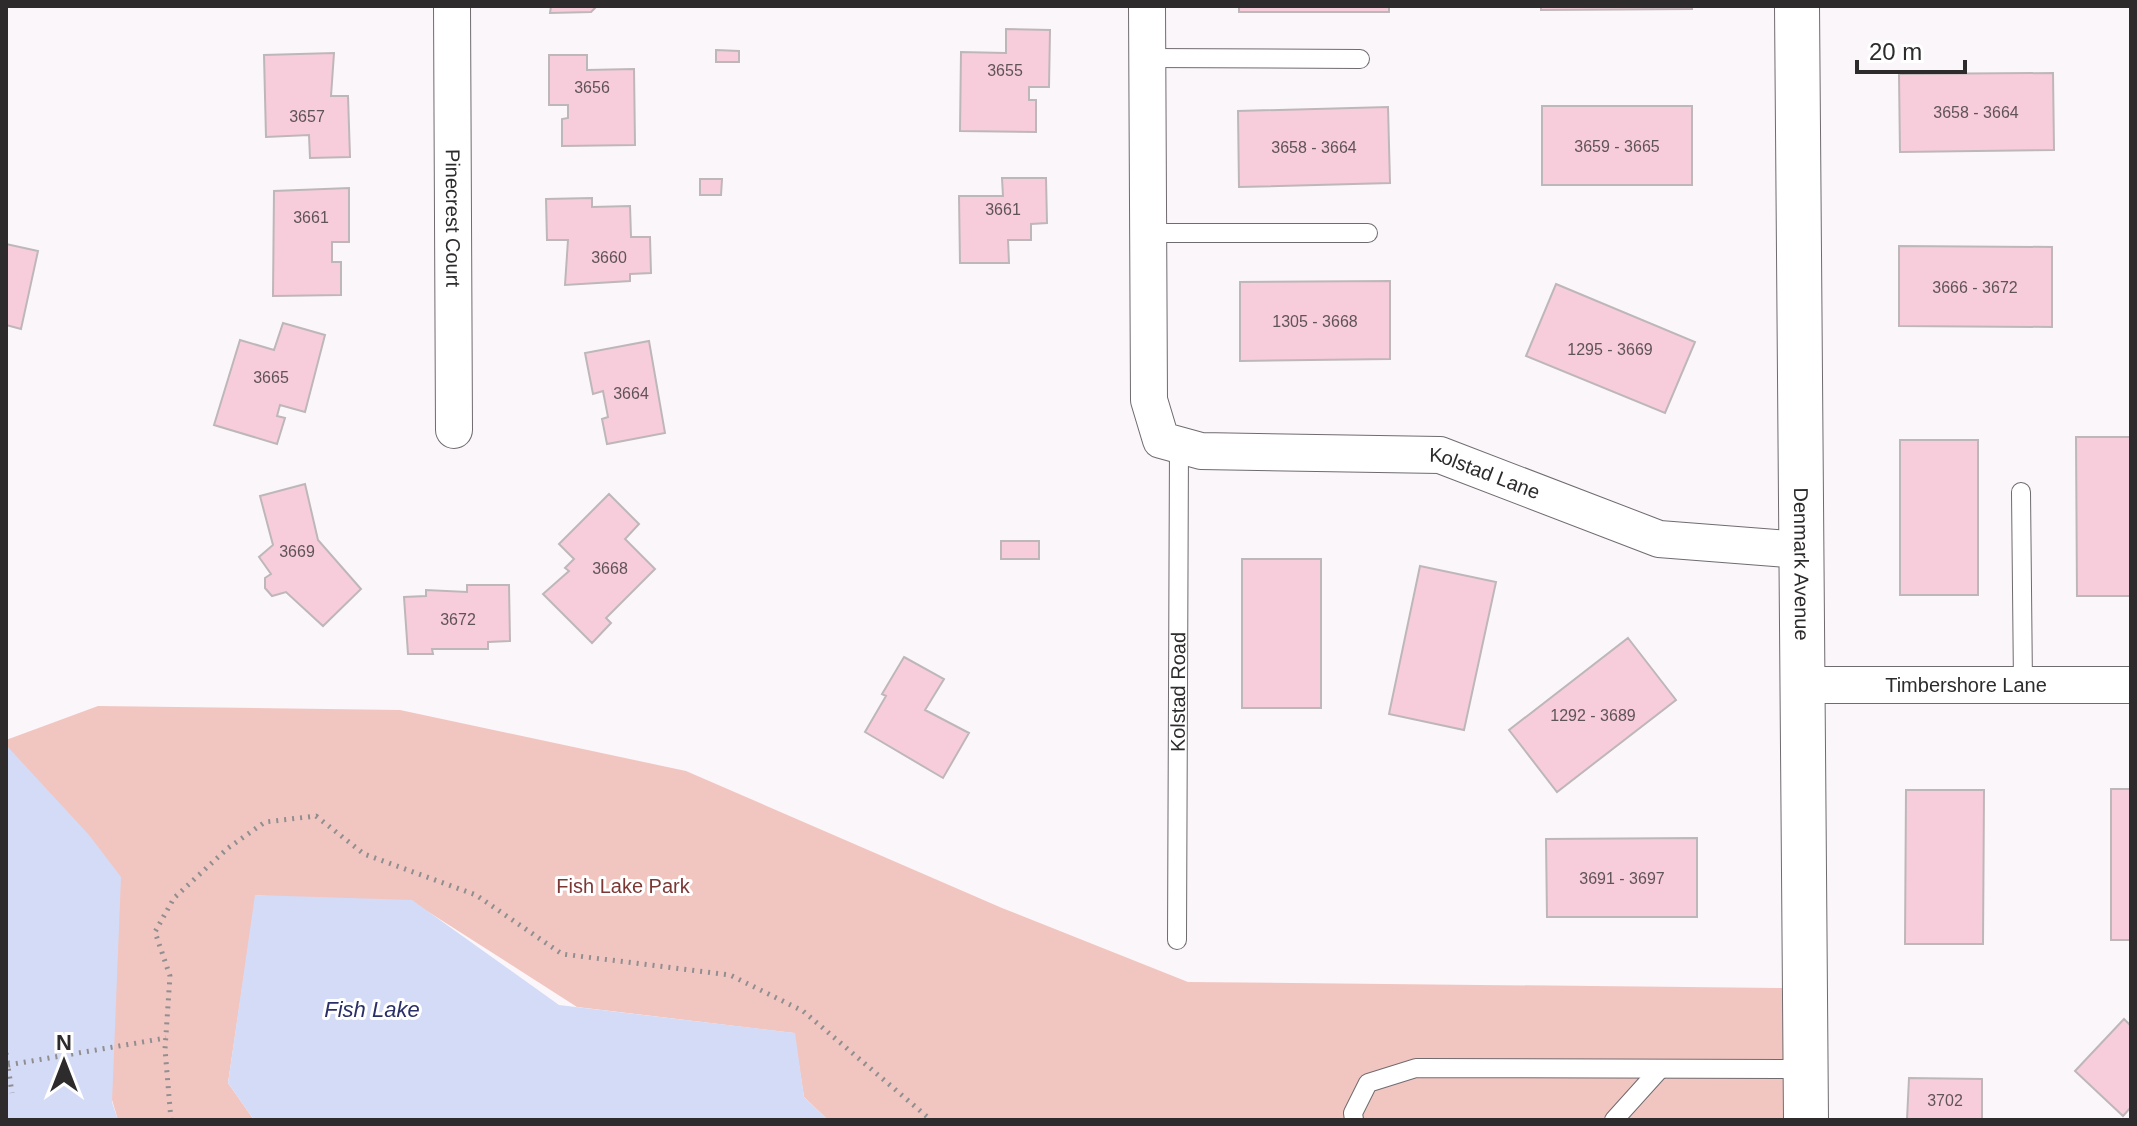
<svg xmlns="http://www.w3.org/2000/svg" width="2137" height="1126" viewBox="0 0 2137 1126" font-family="Helvetica,sans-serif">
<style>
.green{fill:#f1c6c1}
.water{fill:#d4dbf6}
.building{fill:#f8cddb;stroke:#beb7b9;stroke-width:2}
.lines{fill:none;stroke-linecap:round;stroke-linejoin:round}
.service-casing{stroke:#6f6b6f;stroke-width:20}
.minor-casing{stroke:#6f6b6f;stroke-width:38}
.tertiary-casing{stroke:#6f6b6f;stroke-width:46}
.path{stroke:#918e90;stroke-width:5;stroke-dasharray:2 6;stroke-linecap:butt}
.service{stroke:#fff;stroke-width:18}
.minor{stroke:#fff;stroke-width:36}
.tertiary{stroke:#fff;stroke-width:44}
.labels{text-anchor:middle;stroke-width:6;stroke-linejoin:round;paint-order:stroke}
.number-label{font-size:16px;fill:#605458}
.street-label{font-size:20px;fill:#2d2b2c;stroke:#fff}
.park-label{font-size:20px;fill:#7c3835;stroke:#fff}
.water-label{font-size:22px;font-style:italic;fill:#2a3066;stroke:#fff}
</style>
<rect width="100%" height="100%" fill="#fbf6fa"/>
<path class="green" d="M98,706l302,4 286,61 316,137 186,74 598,6 12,132h-970l-24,-23 -10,-64 -217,-26 -150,-96 -171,-16 -28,188 26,37h-136l-112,-375v-5z"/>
<path class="water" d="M6,745l83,90 32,42 -9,225 6,18h-112z
M255,895l157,5 147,105 236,28 9,64 24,23h-574l-26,-37z"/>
<path class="building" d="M551,6h46l-6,6 -41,1z
M1239,6h150v6h-150z
M1541,6h151v3l-151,1z
M1006,29l44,1 -1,57h-20v13h7v32l-76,-1 1,-79 45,1z
M716,50l23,1v11h-23z
M334,53l-3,43h17l2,61 -40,1 -1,-23 -43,2 -2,-82z
M549,55h38v15l47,-1 1,76 -73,1v-27l6,-1v-13h-19z
M2053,73l1,77 -154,2 -1,-78z
M1542,106h150v79h-150z
M1388,107l2,76 -151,4 -1,-76z
M1002,178h44l1,45 -16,1v16h-23l1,23h-49l-1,-67h44z
M700,179h22l-1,16h-21z
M349,188v54h-17v20h9v33l-68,1 1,-105z
M592,198v9l38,-1 1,31h19l1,36 -21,1v7l-65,4 3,-45h-21l-1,-41z
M6,244l32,7 -17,78 -15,-4z
M1899,246l153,1v80l-153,-1z
M1390,281v78l-150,2v-79z
M1556,284l139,58 -30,71 -139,-57z
M283,323l42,12 -20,77 -25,-7 -3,11 8,2 -8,26 -63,-19 26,-85 34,10z
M649,341l16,92 -58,11 -5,-25 6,-2 -5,-26 -10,3 -8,-41z
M2076,437h55v159h-54z
M1900,440h78v155h-78z
M305,484l13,56 43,49 -38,37 -37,-34 -14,4 -7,-8v-10l6,-4 -12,-17 14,-12 -13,-49z
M609,494l30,30 -14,15 30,30 -49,49 5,5 -19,20 -49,-49 26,-23 -4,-3 9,-9 -15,-15z
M1001,541h38v18h-38z
M1242,559h79v149h-79z
M1420,566l76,16 -32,148 -75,-16z
M467,585h42l1,56 -22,1v7h-56l1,5h-25l-4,-57 22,-1v-6l41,2z
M1628,638l48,62 -119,92 -48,-62z
M904,657l40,22 -19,31 44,23 -26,45 -78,-46 21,-36 -4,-2z
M2111,789h20v151h-20z
M1906,790h78l-1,154h-78z
M1697,838v79h-150l-1,-78z
M2124,1019l7,7v81l-8,9 -48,-45z
M1909,1078l73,1v41h-75z"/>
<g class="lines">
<g class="service-casing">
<g id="service">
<path d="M1148,58l212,1"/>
<path d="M1148,233h220"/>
<path d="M2021,492l2,193"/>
<path id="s1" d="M1177,940l2,-495"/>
<path d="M1354,1120l-1,-7 15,-30 48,-15 389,1"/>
<path d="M1614,1120l46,-51"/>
</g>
</g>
<g class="minor-casing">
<g id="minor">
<path id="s2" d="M452,6l2,424"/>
<path id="s3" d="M1147,6l2,394 12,40 40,11 239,4 219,84 142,11"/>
<path id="s4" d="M1802,685h329"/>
</g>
</g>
<g class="tertiary-casing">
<g id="tertiary">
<path id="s5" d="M1797,6l9,1114"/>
</g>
</g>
<path class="path" d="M6,1053l6,40
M8,1065l158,-27
M171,1120l-6,-71 5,-73 -15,-44 19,-34 54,-50 37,-26 51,-6 48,38 112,41 86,59 168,21 73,36 128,109"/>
<use href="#service" class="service"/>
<use href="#minor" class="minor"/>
<use href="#tertiary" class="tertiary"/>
</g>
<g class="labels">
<g class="number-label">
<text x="1005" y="76">3655</text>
<text x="592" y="93">3656</text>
<text x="1976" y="118">3658 - 3664</text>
<text x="307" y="122">3657</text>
<text x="1617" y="152">3659 - 3665</text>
<text x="1314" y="153">3658 - 3664</text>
<text x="1003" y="215">3661</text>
<text x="311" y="223">3661</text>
<text x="609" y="263">3660</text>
<text x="1975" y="293">3666 - 3672</text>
<text x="1315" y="327">1305 - 3668</text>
<text x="1610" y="355">1295 - 3669</text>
<text x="271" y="383">3665</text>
<text x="631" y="399">3664</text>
<text x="297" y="557">3669</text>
<text x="610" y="574">3668</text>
<text x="458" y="625">3672</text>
<text x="1593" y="721">1292 - 3689</text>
<text x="1622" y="884">3691 - 3697</text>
<text x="1945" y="1106">3702</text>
</g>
<g class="street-label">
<text dy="7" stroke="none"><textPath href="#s2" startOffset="212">Pinecrest Court</textPath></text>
<text dy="7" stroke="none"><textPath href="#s3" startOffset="764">Kolstad Lane</textPath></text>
<text dy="7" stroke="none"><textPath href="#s5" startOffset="558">Denmark Avenue</textPath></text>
<text dy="7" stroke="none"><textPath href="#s4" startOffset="164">Timbershore Lane</textPath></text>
<text dy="7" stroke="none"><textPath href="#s1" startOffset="248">Kolstad Road</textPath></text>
</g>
<g class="park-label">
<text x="623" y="893">Fish Lake Park</text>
</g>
<g class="water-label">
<text x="372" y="1017">Fish Lake</text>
</g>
</g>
<rect width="2137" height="1126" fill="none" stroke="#2d2b2c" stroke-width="16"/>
<g transform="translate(64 1062)" stroke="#ffffff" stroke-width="6" paint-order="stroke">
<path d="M0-6L14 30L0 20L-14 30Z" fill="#2d2b2c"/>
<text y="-12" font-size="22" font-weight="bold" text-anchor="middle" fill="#2d2b2c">N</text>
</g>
<path d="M1857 60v12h108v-12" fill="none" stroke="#2d2b2c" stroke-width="4"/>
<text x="1869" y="60" font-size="24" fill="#2d2b2c" stroke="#ffffff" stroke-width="6" paint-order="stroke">20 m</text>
</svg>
